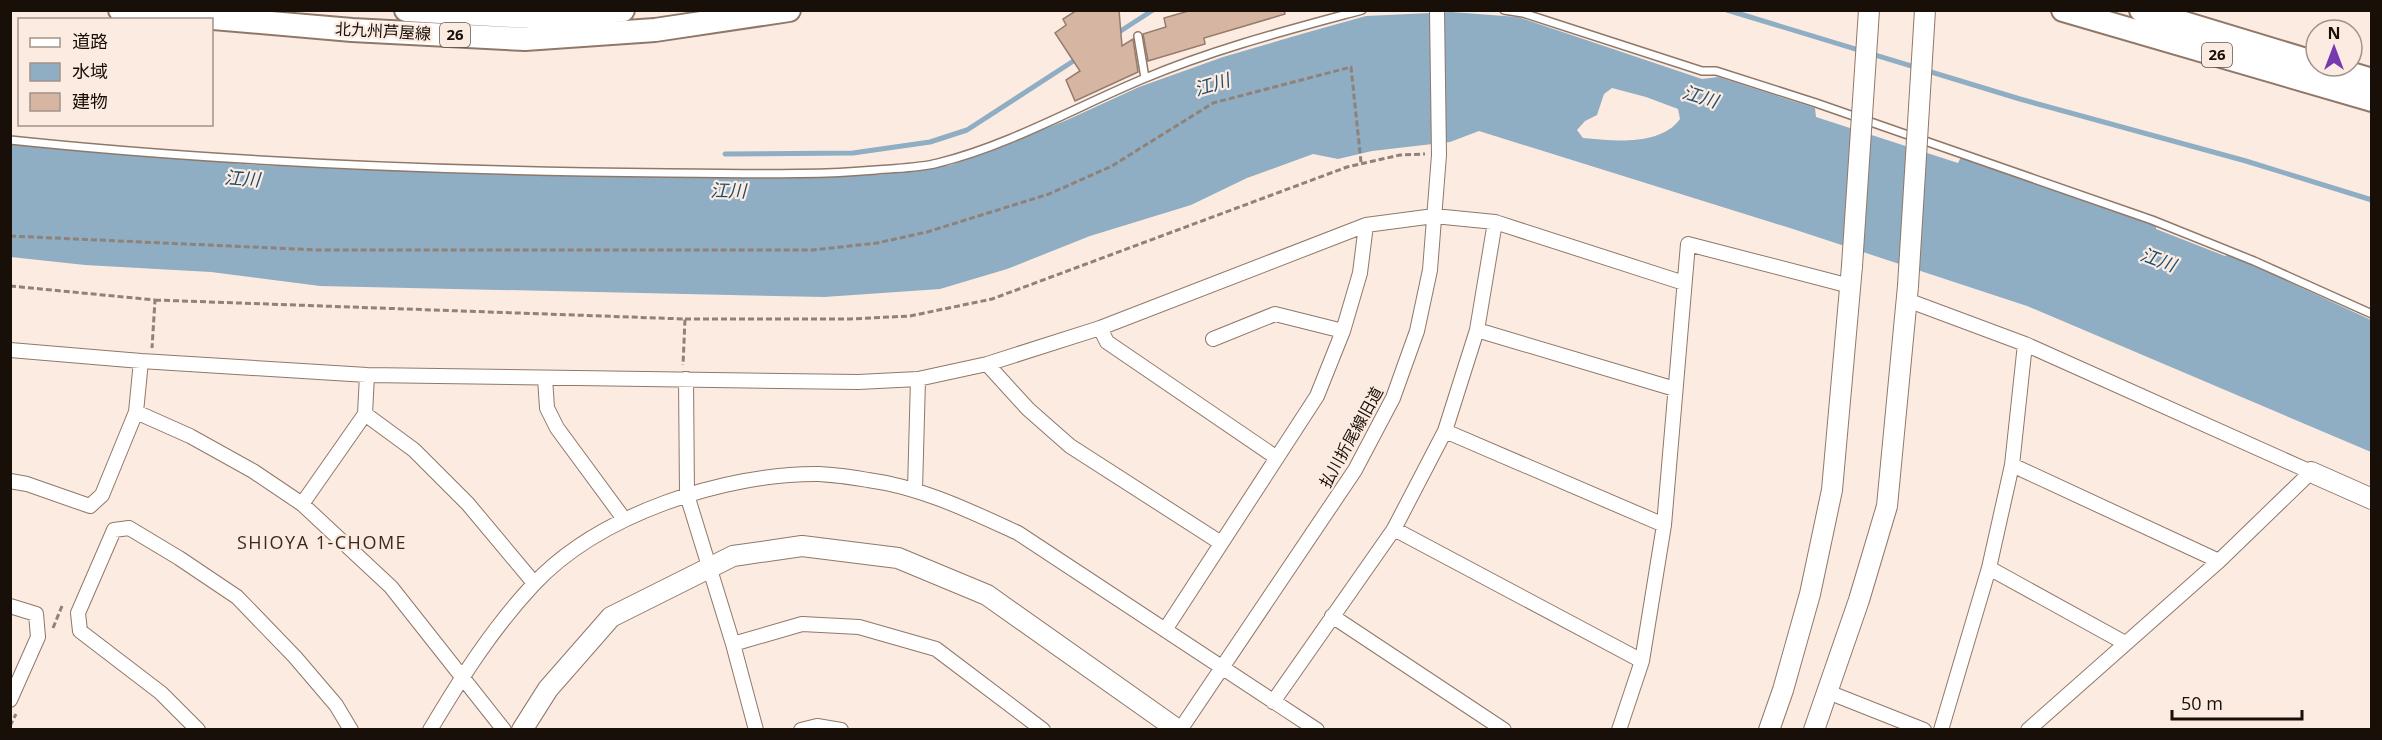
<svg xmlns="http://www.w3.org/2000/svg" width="2382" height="740" viewBox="0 0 2382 740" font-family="'Open Sans','Noto Sans JP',sans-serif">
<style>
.water{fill:#8fadc3;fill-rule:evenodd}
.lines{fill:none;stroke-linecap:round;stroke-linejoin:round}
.stream{stroke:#8fadc3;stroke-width:5}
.building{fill:#d6b6a2;stroke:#947c6d;stroke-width:1.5}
.lane-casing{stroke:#907869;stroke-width:10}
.street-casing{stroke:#907869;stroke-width:16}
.secondary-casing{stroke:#907869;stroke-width:22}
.primary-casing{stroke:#907869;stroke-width:26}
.path{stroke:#8f8279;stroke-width:3;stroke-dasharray:6 3;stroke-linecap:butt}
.lane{stroke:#fff;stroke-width:7}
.street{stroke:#fff;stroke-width:14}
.secondary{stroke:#fff;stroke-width:20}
.primary{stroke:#fff;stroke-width:22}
.secondary-bridge-casing{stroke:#907869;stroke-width:22;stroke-linecap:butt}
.secondary-bridge{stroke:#fff;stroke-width:20}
.labels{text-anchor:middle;stroke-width:4.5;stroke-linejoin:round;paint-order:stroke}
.shield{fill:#fcebe1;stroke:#5c514a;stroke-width:1.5}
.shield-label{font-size:15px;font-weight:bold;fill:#180f09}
.street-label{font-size:16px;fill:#180f09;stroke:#fcebe1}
.water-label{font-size:18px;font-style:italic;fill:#1a4e6e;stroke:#fcebe1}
.neighbourhood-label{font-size:18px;letter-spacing:1.5px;fill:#3d291c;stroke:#fcebe1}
</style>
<rect width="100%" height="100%" fill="#fcebe1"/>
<path class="water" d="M1451,12l67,5 184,62 16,-2 97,31 1,9 142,46 3,-6 195,68v4l69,27 4,-2 142,66v132l-344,-146 -234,-77 -314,-98 -29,11 -78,9 -34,8 -25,-5 -66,24 -56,27 -101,31 -83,33 -67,20 -116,8 -504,-11 -109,-14 -126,-7 -74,-8 -1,-113 246,21 195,7 364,6 72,-4 64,-9 116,-45 72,-33 84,-30 82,-24 61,-17zM1612,88l34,9 32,12 2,10c-19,27 -67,22 -97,19l-6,-8 8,-9 12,-6 7,-21z"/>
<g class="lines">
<path class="stream" d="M1727,10l293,89 226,62 126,39
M1116,34l37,-24
M725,154l128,-1 77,-11 37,-12 111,-72"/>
</g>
<path class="building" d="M1077,10h42l3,36 11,-7 5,33 -63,29 -9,-21 14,-9 -25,-38 11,-8 -3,-6z
M1192,10h92l1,4 -81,24 1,6 -57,17 -5,-27 23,-7 -2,-9z"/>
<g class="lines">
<g class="lane-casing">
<path id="lane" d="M1504,10l19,3 179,58h14l100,32 336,117 102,41 118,53
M1138,36l7,42
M10,140c219,23 439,31 658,33 70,0 139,3 208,-3 21,-2 43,-2 62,-7 72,-18 138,-56 205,-84 71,-30 145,-49 219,-69"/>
</g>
<g class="street-casing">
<path id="street" d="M1907,300l118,44 286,128 -92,89 -191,169
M1100,328l7,14 170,116
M1477,330l198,59
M1213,339l62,-25 68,17
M10,350l131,11 226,14 491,7 60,-3 69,-15 113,-36 266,-103 68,-9 61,6 189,61
M987,364l41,45 42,37 151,97
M545,378l2,30 10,20 67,91
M686,379l1,116 46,149 23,86
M136,412l54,24 63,35 49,33 89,83 113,143
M365,414l49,36 54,54 66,79
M1445,431l219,94
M2012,465l207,96
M10,481l17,3 63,22 12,-11 34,-83 5,-51
M915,490l3,-111
M302,504l63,-90 2,-39
M1394,529l248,132
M1989,568l136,75
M10,606l26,8 2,23 -28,63
M1332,616l172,114
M1165,630l152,-234 26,-65 17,-58 6,-48
M733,644l69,-20 57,3 77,22 107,81
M1828,692l96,38
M1273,702l121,-173 51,-98 32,-101 18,-108
M198,730l-37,-37 -81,-62 -2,-18 36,-83 15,-2 50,30 58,39 58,60 41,48 15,25
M430,730c31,-52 62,-101 103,-145 65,-70 191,-112 286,-111 16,1 33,3 49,6 53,7 102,31 150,53l299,197
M801,730l16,-4 24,4
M1180,730l175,-260 38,-72 24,-67 13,-61 9,-115 -2,-145
M1619,730l23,-69 22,-136 24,-281 162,42
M1941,730l48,-162 23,-103 13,-121"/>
</g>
<g class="secondary-casing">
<path id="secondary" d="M2311,472l61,27
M522,730l26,-41 63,-72 122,-61 69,-10 96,12 89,37 191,135
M1769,730l14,-40 27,-96 22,-104 20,-224
M1814,730l45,-130 28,-94 21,-220"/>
</g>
<g class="primary-casing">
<path id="primary" d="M120,10l232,20 173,9 130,-9 134,-20
M406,10l124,7 93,-7
M2063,10l309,90
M2141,10l175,53
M2325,66l47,14"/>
</g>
<path class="path" d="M10,236l308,14h495l64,-7 50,-11 122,-38 63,-28 101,-63 138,-36 10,95
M10,286l145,14 -3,48
M155,300l530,19 -2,46
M685,319h165l60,-3 82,-17 355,-132 53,-12 25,-1
M53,628l9,-22
M10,726l6,-12"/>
<use href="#lane" class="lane"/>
<use href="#street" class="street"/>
<use href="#secondary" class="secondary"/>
<use href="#primary" class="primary"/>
<g class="secondary-bridge-casing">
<path id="secondary-bridge" d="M1852,266l17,-256
M1908,286l17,-276"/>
</g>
<use href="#secondary-bridge" class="secondary-bridge"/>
</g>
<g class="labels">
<g class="shield">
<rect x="440" y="23" width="30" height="24" rx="4.5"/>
<rect x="2202" y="43" width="30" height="24" rx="4.5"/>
</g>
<g class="shield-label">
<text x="455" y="40">26</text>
<text x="2217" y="60">26</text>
</g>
<g class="street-label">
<text transform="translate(383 31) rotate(3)" y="6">北九州芦屋線</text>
<text transform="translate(1351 437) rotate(-61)" y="6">払川折尾線旧道</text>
</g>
<g class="water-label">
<text transform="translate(1212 85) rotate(-17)" y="6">江川</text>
<text transform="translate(1700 97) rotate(17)" y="6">江川</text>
<text transform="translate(242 179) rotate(4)" y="6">江川</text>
<text transform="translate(728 191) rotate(1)" y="6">江川</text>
<text transform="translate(2158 260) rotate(20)" y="6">江川</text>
</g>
<g class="neighbourhood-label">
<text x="322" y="549">SHIOYA 1-CHOME</text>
</g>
</g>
<rect width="2382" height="740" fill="none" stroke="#180f09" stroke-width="24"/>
<rect x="18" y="18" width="195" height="108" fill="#fcebe1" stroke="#a1938b" stroke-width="1.5"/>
<rect x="30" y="38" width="30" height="9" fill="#ffffff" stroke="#a1938b" stroke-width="1.5"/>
<text x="72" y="48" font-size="18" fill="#180f09">道路</text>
<rect x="30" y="63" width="30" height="18" fill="#8fadc3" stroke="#a1938b" stroke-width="1.5"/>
<text x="72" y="78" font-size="18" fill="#180f09">水域</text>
<rect x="30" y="93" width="30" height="18" fill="#d6b6a2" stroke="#a1938b" stroke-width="1.5"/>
<text x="72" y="108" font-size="18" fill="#180f09">建物</text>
<g transform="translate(2334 48)"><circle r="28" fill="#fcebe1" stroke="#a1938b" stroke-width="1.5"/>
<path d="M0-4.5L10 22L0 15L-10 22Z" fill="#753bb1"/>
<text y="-9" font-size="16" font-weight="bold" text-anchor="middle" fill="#180f09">N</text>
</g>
<path d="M2172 710v9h130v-9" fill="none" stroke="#180f09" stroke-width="3"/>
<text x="2181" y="710" font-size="18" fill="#180f09" stroke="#fcebe1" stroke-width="4.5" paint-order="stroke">50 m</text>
</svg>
